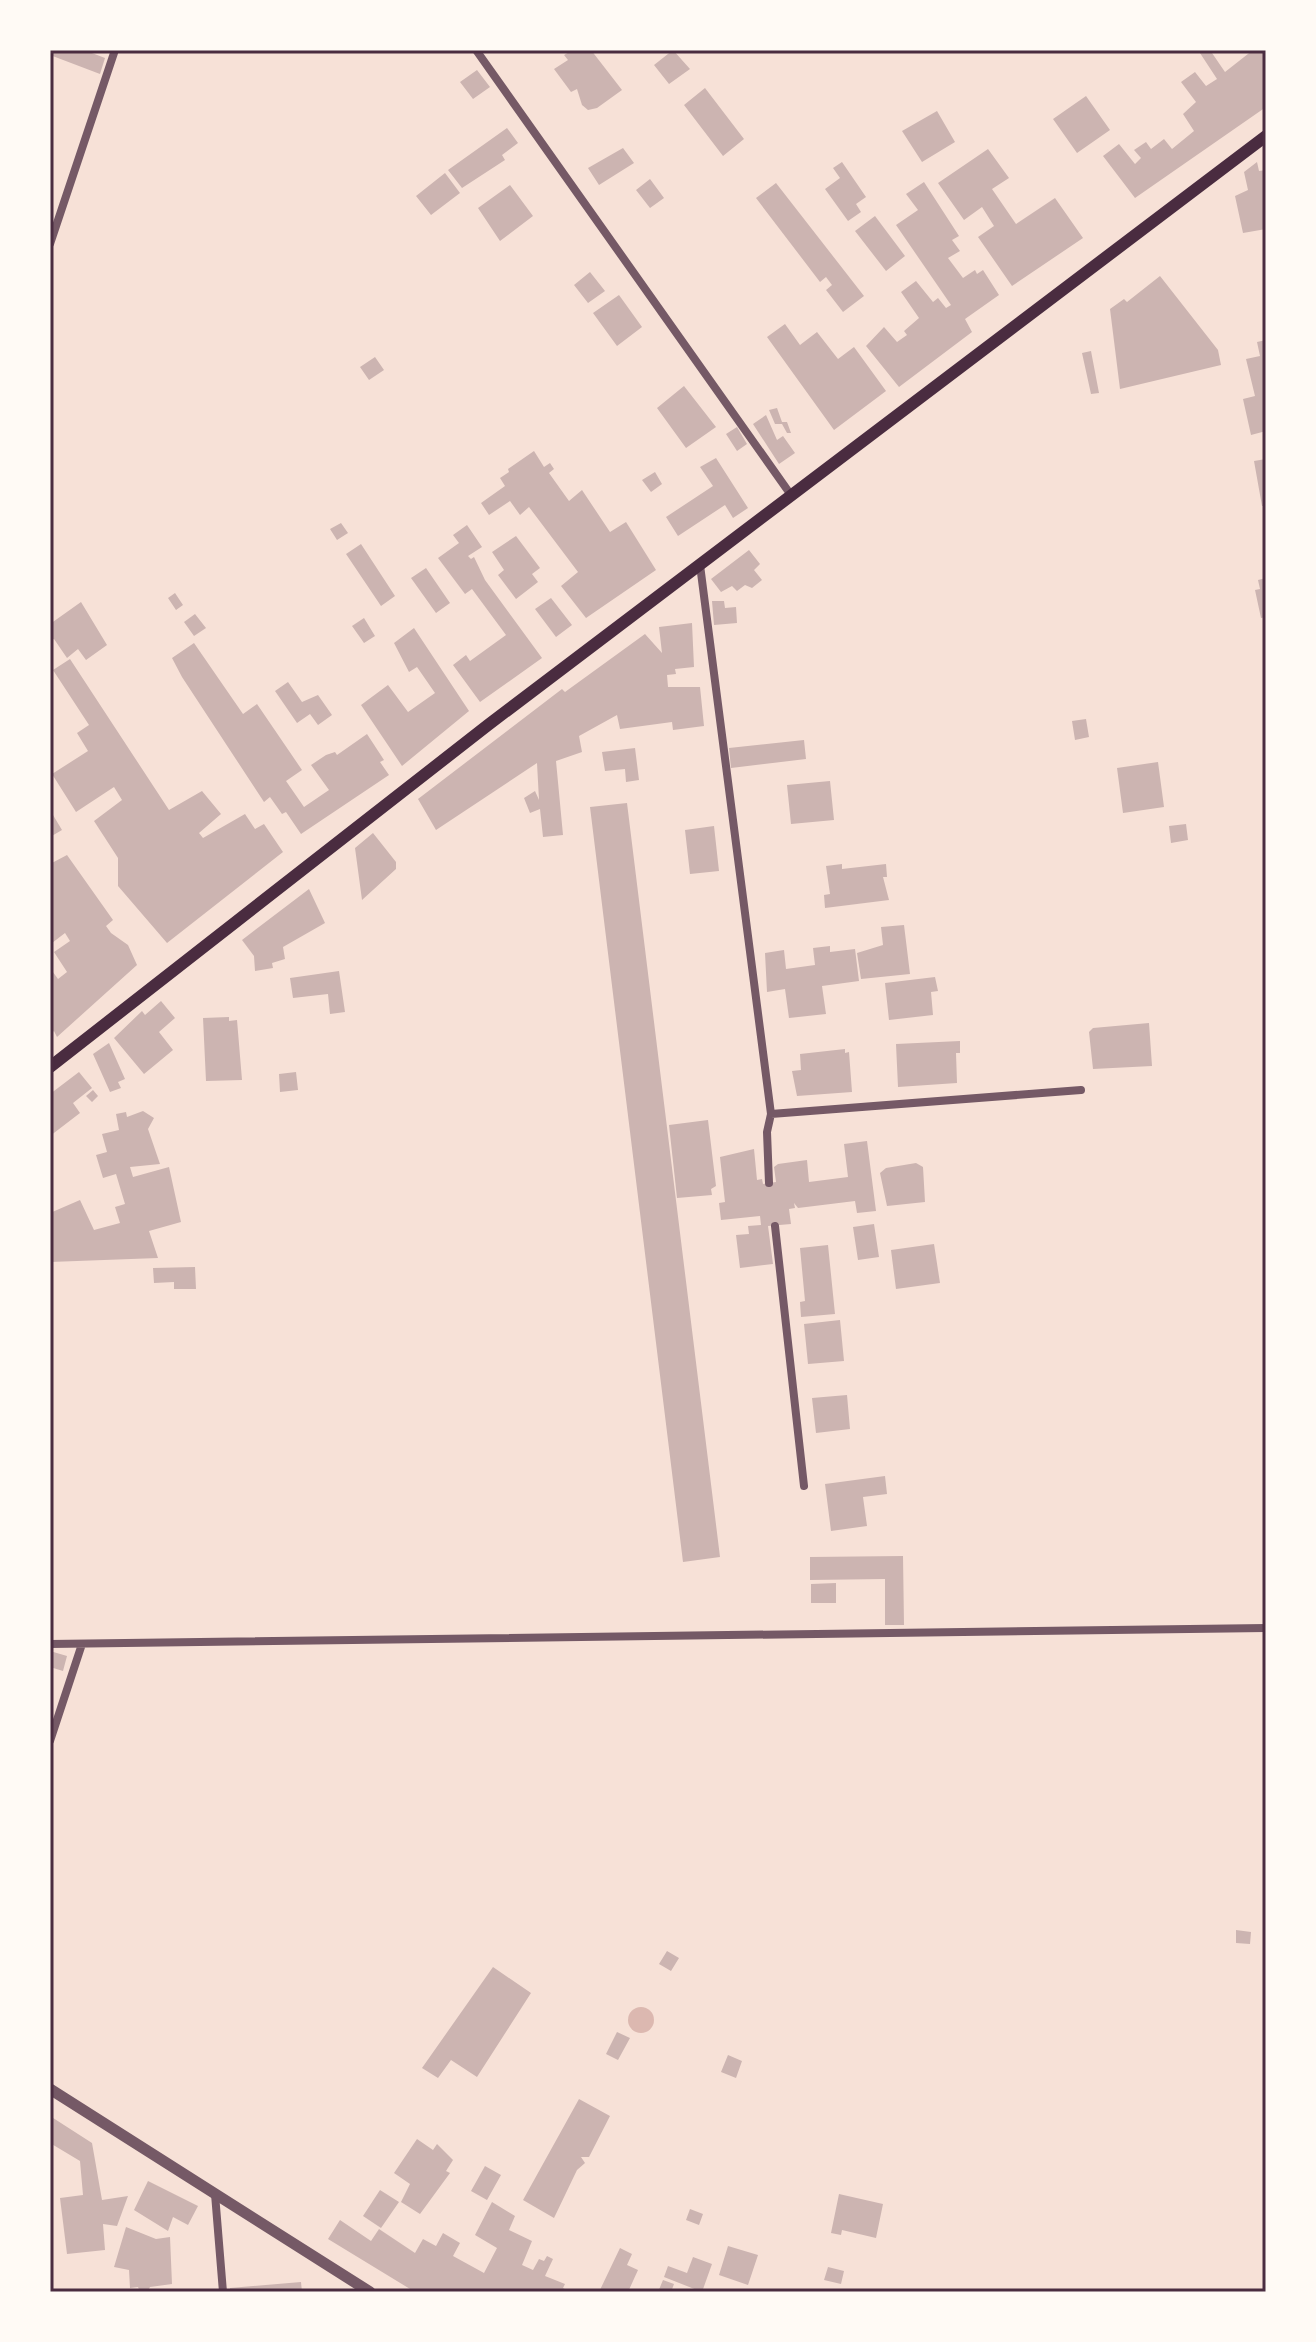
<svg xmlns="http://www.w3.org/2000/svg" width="1316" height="2342" viewBox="0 0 1316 2342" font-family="'Nunito Sans',sans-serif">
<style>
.water{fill:#dcb8b0}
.building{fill:#ccb4b1}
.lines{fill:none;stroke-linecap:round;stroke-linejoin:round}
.minor{stroke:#755966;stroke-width:8}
.tertiary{stroke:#755966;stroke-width:11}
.secondary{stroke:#4a2c40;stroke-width:12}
.neatline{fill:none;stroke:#4a2c40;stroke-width:3}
</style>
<rect width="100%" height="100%" fill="#f7e1d7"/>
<path class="water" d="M628 2020a13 13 0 1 1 26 0a13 13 0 1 1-26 0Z"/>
<path class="building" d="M50,50h34l21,8 -5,16 -50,-19z
M573,50h18l31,40 -25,18 -9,2 -6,-5 -5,-16 -6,3 -17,-23 14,-9 -4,-5z
M673,50l17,19 -21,15 -15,-19z
M1198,50h17l-3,3 13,19 28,-22h13v57l-131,91 -32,-42 16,-12 16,20 6,-6 -7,-8 12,-8 5,7 13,-10 8,10 22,-18 -11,-17 13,-12 -15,-20 14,-10 11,14 11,-7z
M477,70l13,17 -17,12 -13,-17z
M705,88l39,51 -21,17 -39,-51z
M1086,96l24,34 -33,23 -24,-34z
M937,111l18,31 -33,20 -20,-31z
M507,128l11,15 -16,12 3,5 -43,28 -14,-18z
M623,148l11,15 -35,22 -11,-17z
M988,149l21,29 -17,11 24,35 39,-26 28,40 -71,48 -34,-49 16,-11 -12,-19 -18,13 -26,-37z
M842,162l24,35 -10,7 5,8 -13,9 -23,-32 15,-11 -7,-10z
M1257,162l2,9 7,-1v59l-23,4 -8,-37 13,-6 -4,-18z
M445,173l15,20 -29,22 -15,-19z
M650,179l14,19 -14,10 -14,-18z
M924,182l35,54 -7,4 8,11 -12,7 15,20 12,-8 2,4 6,-4 16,25 -34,24 7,13 -73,55 -33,-41 18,-19 13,15 10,-7 -3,-4 15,-13 -18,-26 15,-11 17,21 5,-4 8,10 5,-3 -55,-80 22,-15 -12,-16z
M776,183l88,113 -21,16 -17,-22 6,-5 -6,-8 -6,5 -64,-84z
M510,185l23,31 -33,25 -22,-33z
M875,216l30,40 -19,15 -31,-40z
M590,272l15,19 -17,12 -14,-18z
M1160,276l58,74 3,15 -101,24 -10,-80 14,-10 3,3z
M619,295l23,32 -25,19 -24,-33z
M785,324l15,21 17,-13 21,27 16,-12 32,44 -52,39 -67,-93z
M1266,340v91l-15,4 -8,-36 12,-3 -9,-37 14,-3 -3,-14z
M1091,351l8,42 -8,1 -9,-41z
M375,357l9,13 -15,10 -9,-13z
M684,386l32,41 -30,21 -29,-40z
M777,408l5,14h5l4,11h-4l-5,-9h-7l-6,-14z
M766,415l11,25 6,-4 12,17 -16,11 -26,-40z
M737,427l10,17 -10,7 -11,-17z
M534,451l10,16 6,-4 4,6 -5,4 20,28 13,-11 28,42 16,-10 30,48 -70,48 -25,-32 17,-14 -49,-65 -9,8 -10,-14 -21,14 -8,-12 24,-17 -5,-8 9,-6 -1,-3z
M716,458l32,50 -15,10 -8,-13 -47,31 -12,-19 47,-31 -13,-19z
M1266,459v47h-4l-8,-45z
M655,472l7,12 -11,8 -9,-12z
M341,523l7,10 -11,7 -7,-11z
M467,525l15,22 -14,9 3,3 3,-2 11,23 57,78 -62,44 -27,-37 13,-10 4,6 36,-26 -34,-46 -7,5 -27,-36 21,-15 -6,-8z
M516,536l24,32 -8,6 6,8 -22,17 -18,-24 6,-5 -12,-18z
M361,544l34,52 -14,10 -35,-52z
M749,550l11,14 -6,6 8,10 -10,8 -7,-3 -8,6 -5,-5 -11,6 -10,-13z
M426,568l24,35 -14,10 -25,-35z
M1266,578v39l-5,1 -6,-28 5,-1 -2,-9z
M175,593l8,12 -7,5 -8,-12z
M551,598l21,27 -16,12 -21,-28z
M712,601h12l1,7 11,-1 1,16 -23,2z
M81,602l26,43 -21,15 -8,-11 -11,9 -13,-19h-4v-15z
M195,614l11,14 -12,8 -10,-14z
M364,618l11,18 -11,7 -12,-17z
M692,623l2,44 -19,2 1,5 -9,1 1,12h32l4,39 -31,4 -1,-8 -52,7 -3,-14 -38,21 3,16 -26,9 7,74 -20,2 -3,-28 -10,4 -6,-15 11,-7 4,9 -2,-37 -101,67 -18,-31 144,-110 3,3 80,-58 17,19 -3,-26z
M414,628l55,83 -67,55 -41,-61 27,-20 20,27 27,-19 -18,-26 -8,5 -15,-29z
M194,643l49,71 14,-10 45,66 -16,11 18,26 25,-17 -18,-25 15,-10 9,-3 2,3 30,-21 17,26 -4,2 9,13 -88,59 -15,-22 -4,2 -12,-17 -6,5 -82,-125 -10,-19z
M70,659l99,151 33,-19 19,23 -22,19 4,5 42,-24 10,15 9,-5 19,28 -116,91 -49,-57v-28l-24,-37 28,-21 -8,-13 -38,25 -24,-38 36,-23 -11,-18 12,-8 -36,-55z
M288,682l14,20 16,-7 14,20 -14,10 -8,-11 -13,9 -22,-32z
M1086,719l3,18 -14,3 -3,-19z
M804,740l2,19 -75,9 -2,-20z
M635,748l4,32 -13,2 -1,-13 -20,2 -3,-19z
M1158,762l6,45 -41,6 -6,-45z
M830,781l4,39 -43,4 -4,-39z
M627,803l93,754 -37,5 -93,-755z
M50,810l12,20 -12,7z
M1186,824l2,16 -17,3 -2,-17z
M714,826l5,45 -29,3 -5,-44z
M373,833l23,29v7l-34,31 -7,-52z
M67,855l46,65 -7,6 5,7 17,12 9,20 -80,72 -3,-6 -4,3v-66l8,11 9,-7 -13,-20 16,-11 -5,-8 -13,10 -2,-5v-74z
M842,864v5l44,-5 1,13h-4l6,23 -64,8 -1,-13 6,-1 -4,-28z
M309,889l16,34 -42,24 2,12 -13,4 1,5 -18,3 -1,-15 -12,-16z
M904,925l6,49 -49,5 -4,-26 26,-8 -2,-18z
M830,946v6l25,-3 4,32 -37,5 4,28 -37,4 -4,-29 -18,3 -2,-39 19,-3 2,19 29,-4 -2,-17z
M339,971l6,41 -15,2 -2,-20 -35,4 -3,-20z
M935,977l3,14 -7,1 2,23 -44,5 -4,-37z
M161,1001l14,17 -16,14 14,18 -29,24 -30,-36 28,-27 3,4z
M229,1017v4l8,-1 5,60 -36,1 -3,-63z
M1149,1023l3,43 -59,3 -4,-37 4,-4z
M960,1041v12h-4l1,30 -59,4 -2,-43z
M109,1043l16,36 -7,3 3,6 -11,4 -17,-38z
M845,1049v4l4,-1 3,40 -55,4 -5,-25 9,-1 -1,-16z
M79,1072l13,16 -19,15 7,10 -30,23v-42z
M296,1072l2,18 -18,2 -1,-18z
M93,1090l5,6 -6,6 -6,-6z
M143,1111l11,7 -6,11 12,35 -30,3 3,10 36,-10 12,55 -32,9 9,27 -108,4v-49l30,-13 14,30 26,-7 -5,-16 10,-3 -9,-30 -13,4 -7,-23 11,-3 -5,-18 17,-4 -3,-16 10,-2 1,5z
M708,1120l8,66 -5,3 1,6 -35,3 -8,-73z
M867,1141l9,70 -19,2 -2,-12 -57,7 -4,-5 1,5 -6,1 2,15 -23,2 5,38 -33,4 -4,-33 13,-1 -1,-8 13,-1 -1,-9 -39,4 -2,-17 6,-1 -5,-45 34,-8 3,31 5,-1 1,5 13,-2 -2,-15 4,-3 29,-4 2,22 39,-5 -4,-33z
M916,1163l7,4 2,35 -38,4 -7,-33 6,-5z
M874,1224l5,33 -21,3 -5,-33z
M934,1244l6,39 -44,6 -5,-39z
M828,1245l7,69 -34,3 -1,-15 5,-1 -5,-53z
M195,1267l1,22h-22v-7l-20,1 -1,-15z
M840,1320l4,41 -36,3 -4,-40z
M847,1395l3,34 -34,4 -4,-35z
M885,1476l2,18 -24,3 4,29 -36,5 -6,-47z
M903,1556l1,69h-19v-46l-75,1v-23z
M836,1583v20h-25v-19z
M50,1651l17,5 -4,15 -13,-4z
M1236,1930l15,2 -1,12 -14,-1z
M667,1951l12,7 -8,13 -12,-7z
M493,1967l38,26 -54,84 -26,-17 -13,18 -16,-10z
M617,2032l13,6 -12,22 -12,-6z
M728,2055l14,6 -6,17 -15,-6z
M579,2099l31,17 -21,41h-8l4,6 -8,7 -23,48 -31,-18z
M50,2116l42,27 10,57 26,-4 -11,30 -14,-2 2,26 -38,4 -7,-56 23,-3 -3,-34 -30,-18z
M417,2139l16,11 4,-6 16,16 -7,11 4,2 -30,41 -19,-12 9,-18 -16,-11z
M485,2166l16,9 -14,25 -16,-9z
M148,2181l50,25 -10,19 -15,-8 -5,14 -34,-21z
M380,2190l19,12 -18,26 -18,-12z
M839,2194l44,10 -7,34 -34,-8 -1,5 -10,-2z
M492,2202l23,14 -6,14 23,11 -10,24 11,5 6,-11 5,2 3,-5 6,3 -8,17 20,8 -2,4 7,4h-155l-87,-53 12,-19 31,21 8,-12 36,24 8,-14 13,7 7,-13 17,10 -7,13 31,17 13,-25 -22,-13z
M690,2209l13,5 -4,11 -13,-5z
M126,2227l30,12 14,-2 2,47 -22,3 -3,5h-7l-2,-5 -8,1 -1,-18 -15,-3z
M728,2246l30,9 -10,30 -29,-10z
M620,2248l12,6 -5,11 11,5 -10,22h-29z
M693,2257l19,7 -10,28 -38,-15 4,-11 19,7z
M828,2267l16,4 -3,13 -17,-4z
M663,2280l11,4 -3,8h-13z
M301,2282l1,10h-72v-4z"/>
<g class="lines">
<path class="minor" d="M476,50l315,445
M50,244l65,-194
M700,565l71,549 310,-24
M769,1183l-2,-51 4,-18
M775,1226l29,260
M50,1644l1216,-16
M50,1741l32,-97
M215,2194l8,98"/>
<path class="tertiary" d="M50,2089l320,203"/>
<path class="secondary" d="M50,1067l438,-342 778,-589"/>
</g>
<rect width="1316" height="2342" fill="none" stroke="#fffaf5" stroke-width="104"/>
<rect x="52" y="52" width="1212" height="2238" class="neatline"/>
</svg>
